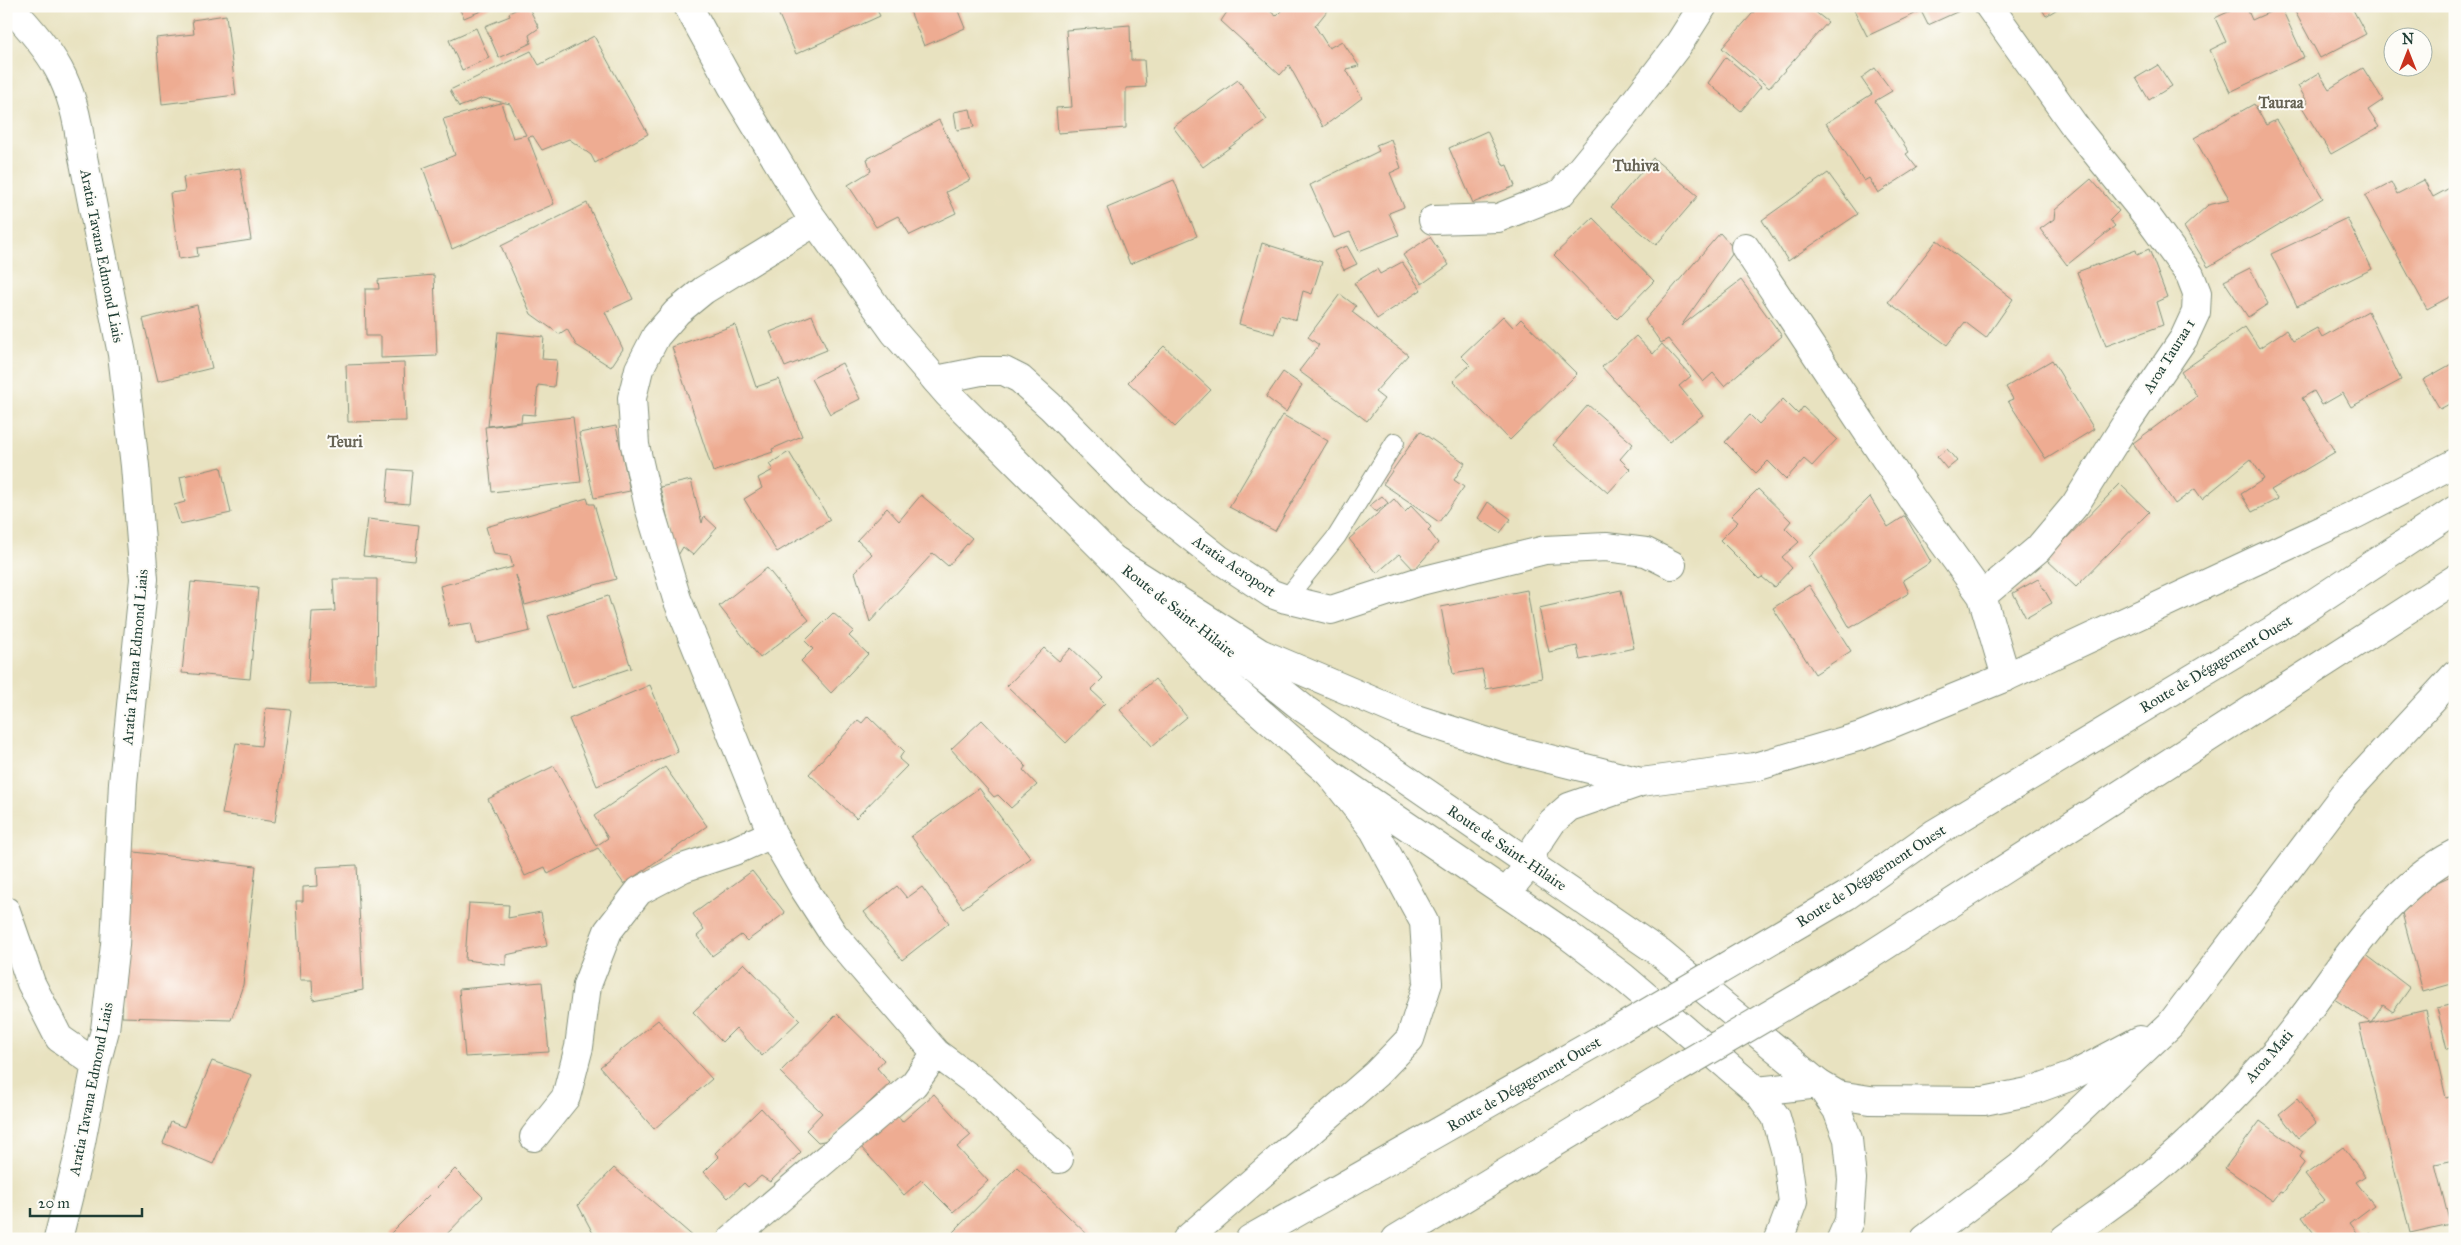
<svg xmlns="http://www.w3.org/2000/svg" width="2461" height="1245" viewBox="0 0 2461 1245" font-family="'IM FELL Great Primer',serif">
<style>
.building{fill:#eeac92}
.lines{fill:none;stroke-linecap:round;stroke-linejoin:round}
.service-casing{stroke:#84907a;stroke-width:20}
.minor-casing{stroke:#84907a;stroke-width:30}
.secondary-casing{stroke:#84907a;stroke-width:30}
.trunk-casing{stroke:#84907a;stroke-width:30}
.service{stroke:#fff;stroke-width:18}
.minor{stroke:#fff;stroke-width:28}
.secondary{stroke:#fff;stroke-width:28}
.trunk{stroke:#fff;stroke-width:28}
.trunk-bridge-casing{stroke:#84907a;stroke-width:30;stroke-linecap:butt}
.trunk-bridge{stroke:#fff;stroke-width:28}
.labels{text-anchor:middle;stroke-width:4;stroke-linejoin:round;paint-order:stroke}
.street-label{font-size:15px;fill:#1f3d34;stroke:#fdfcf7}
.neighbourhood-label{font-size:16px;font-weight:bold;fill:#676455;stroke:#fdfcf7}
</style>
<rect width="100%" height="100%" fill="#fdfcf7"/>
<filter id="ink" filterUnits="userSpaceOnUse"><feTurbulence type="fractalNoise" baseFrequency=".02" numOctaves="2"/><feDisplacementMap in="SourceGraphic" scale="10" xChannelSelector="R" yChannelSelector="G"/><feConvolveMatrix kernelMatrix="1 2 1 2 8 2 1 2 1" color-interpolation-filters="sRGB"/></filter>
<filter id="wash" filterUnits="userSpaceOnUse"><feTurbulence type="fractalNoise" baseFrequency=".0096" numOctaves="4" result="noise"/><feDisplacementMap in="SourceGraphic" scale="20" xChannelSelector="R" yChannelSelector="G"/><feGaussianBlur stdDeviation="1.12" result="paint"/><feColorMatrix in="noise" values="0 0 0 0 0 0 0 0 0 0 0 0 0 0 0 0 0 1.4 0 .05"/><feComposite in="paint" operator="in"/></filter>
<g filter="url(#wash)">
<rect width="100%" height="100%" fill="#e8e2c0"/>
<g id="blocks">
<path class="building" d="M458,6h35l-29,12z
M523,6h5l11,22 -10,7 2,8 -32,15 -14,-32 25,-10 -1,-3z
M760,6h115l5,10 -84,38 -20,-46 -13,4z
M908,6h48l9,22 -41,18z
M1231,6h33l12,10 10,-10h36l5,5 -12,15 14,22 13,-7 17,25 -13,3 16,29 -39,29 -34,-62 -9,10 -59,-54z
M1759,6h49l20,16 -59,66 -47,-40z
M1852,6h118l-42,19 -7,-14 -54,25z
M2040,6h22l-16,10z
M2241,6h5l6,14 29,-13 23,50 -74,35 -20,-42 16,-8 -11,-24z
M2292,6h59l15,28 -46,24z
M226,15l10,80 -74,9 -6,-66 38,-4 -2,-14z
M1130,25l1,35h13l2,27 -20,1v40l-68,5 -2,-25 16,-1 -6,-77z
M476,28l13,30 -27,12 -13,-30z
M594,36l54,98 -53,29 -4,-8 -22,-16 -27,11 -9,-14 -5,1 26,67 -102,45 -29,-81 32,-13 -12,-36 58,-16 12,35 13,-3 -16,-31 -27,-6 -24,9 -9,-17 81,-39 8,14z
M1726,57l35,30 -20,24 -33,-28z
M2158,65l14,21 -23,14 -13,-22z
M1875,68l17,23 -17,10 34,51 -3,2 11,14 -39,25 -9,-15 -5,3 -38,-58 46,-29 -11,-16z
M2363,68l20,32 -15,10 11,17 -48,27 -29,-47 6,-4 -10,-17 21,-13 10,16z
M1238,80l29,40 -64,47 -30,-40z
M2254,104l12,21 10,-5 47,78 -115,69 -24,-40 24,-22 22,-5 -36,-62z
M970,109l4,18 -17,3 -3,-18z
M939,120l31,60 -24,12 10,21 -46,22 -12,-19 -22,11 -28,-42 23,-14 -4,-12z
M1487,131l17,35 3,-1 8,21 -42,17 -24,-55z
M1391,139l10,29 -11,5 14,34 -15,6 10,22 -40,16 -9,-19 -16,6 -24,-53 69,-34 -3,-6z
M1653,158l45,38 -42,49 -45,-38z
M240,168l11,72 -54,8 1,8 -19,3 -9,-66 15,-2 -2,-14z
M1828,173l30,41 -70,47 -26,-41z
M2091,179l28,32 -9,9 5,6 -48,39 -27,-36 14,-10 1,-9z
M1174,180l23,56 -67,28 -23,-56z
M2424,180l9,17 22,-12v109l-28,15 -62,-113 26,-14 6,12z
M587,203l46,96 -28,13 18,37 -12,18 -35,-22 -9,-16 -8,5 -28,-20 -30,-68z
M1593,218l61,63 -37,38 -63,-64z
M2347,218l25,51 -75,37 -26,-52z
M1720,233l15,17 -54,76 60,-46 41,56 -58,50 -11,-13 -10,9 -35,-43 -7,4 -16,-23z
M1430,237l19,28 -27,19 -19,-29z
M1937,240l76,59 -27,39 -21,-16 -18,23 -59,-43z
M1262,243l60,19 -10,32 -9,-3 -7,29 -16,-5 -6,19 -35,-10z
M1347,246l10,18 -13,6 -10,-19z
M2149,249l18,48 -11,5 7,23 -57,21 -29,-74 59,-22 1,4z
M1402,262l19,28 -44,29 -23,-36 23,-14 3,5z
M2250,268l18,36 -20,13 -24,-36z
M434,275l3,81 -56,2v-22h-15l-1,-47h14l-1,-9z
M1340,294l16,12 -4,6 56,43 -33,37 9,7 -17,22 -68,-50 20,-26 -11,-8z
M197,305l15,63 -54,13 -15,-62z
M2368,311l33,69 -50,27 -8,-14 -21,12 -8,-14 -12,7 33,54 -64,38 7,9 -26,13 -11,-18 23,-15 -13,-20 -49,40 -7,-10 -20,15 -42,-61 64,-47 -16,-24 64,-45 14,21 27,-18 7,11 24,-13 5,9z
M812,315l15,35 -42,17 -15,-35z
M1503,316l10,11 8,-8 56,55 -67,66 -57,-59 17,-16 -9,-9z
M735,325l21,62 23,-8 23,57 -30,13 1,3 -60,20 -41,-125z
M498,332l46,5 -2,22 15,1 -3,27 -16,-2 -3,30 -13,-1 -1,8 -33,4z
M1636,336l17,18 9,-10 29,32 -12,10 24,29 -34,27 -67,-75z
M1164,346l47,44 -36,37 -47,-45z
M2052,360l42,69 -48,30 -38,-58 5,-2 -7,-12z
M2455,362v39l-15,8 -17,-29z
M404,363l2,58 -58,1 -2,-57z
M842,363l18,36 -30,15 -19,-35z
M1283,372l19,13 -16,27 -20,-15z
M1783,399l15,15 5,-7 34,32 -25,27 -8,-7 -18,20 -18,-18 -12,12 -31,-31 25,-27 9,9z
M1588,405l45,39 -13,15 10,10 -22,24 -55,-48z
M1283,415l45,26 -53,90 -46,-24z
M573,417l8,65 -89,10 -7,-65z
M616,426l14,65 -36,7 -15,-65z
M1420,431l45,32 -11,17 10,7 -25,35 -56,-38z
M1947,449l10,12 -10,8 -10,-12z
M789,452l41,68 -53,32 -33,-53 18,-11 -4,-10 15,-8 -4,-6z
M221,467l10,46 -51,11 -6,-19 11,-3 -5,-25z
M389,469l23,2 -3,33 -23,-2z
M691,480l11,43 2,-7 13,12 -24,27 -10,-8 -6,10 -17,-70z
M2120,484l29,28 -73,75 -30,-28z
M1758,489l33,32 -6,7 14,14 -17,15 10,11 -18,19 -12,-10 -3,2 -39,-39 18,-18 -7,-6z
M921,495l51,43 -24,28 -15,-13 -63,69 -15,-50 17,-18 -15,-14 30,-32 12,13z
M1382,496l6,7 -12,9 -7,-6z
M1870,497l18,30 17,-11 26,46 -28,18 6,13 -59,35 -41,-71z
M587,498l2,6h5l22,75 -91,26 -9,-30 14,56 -54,13 -5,-21 -22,3 -9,-40 73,-19 -3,-11 -16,-2 -8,-27z
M1394,499l11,13 6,-6 20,21 -3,3 10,13 -24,27 -15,-16 -22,19 -28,-34z
M1488,502l23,17 -11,14 -22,-15z
M368,519l51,6 -4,36 -52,-5z
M767,568l42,52 -49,38 -41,-52z
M333,579h44l-1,104 -68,1 4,-72 23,-1z
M2038,579l14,24 -26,15 -13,-25z
M191,582l67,6 -8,91 -68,-6z
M1809,585l42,66 -36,23 -42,-66z
M1527,590l15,88 -56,11 -4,-20 -29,5 -12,-67z
M1621,590l13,58 -54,12 -3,-14 -28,6 -10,-44z
M608,596l23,72 -59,20 -24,-72z
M833,613l21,18 -5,5 19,18 -37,39 -30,-32 12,-12 -8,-8z
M1044,648l15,13 12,-13 32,30 -12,12 14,13 -39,40 -59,-57z
M1155,679l32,38 -35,29 -32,-36z
M650,685l28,67 -81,34 -28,-67z
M266,708l25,2 -16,112 -53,-8 14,-71 25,3z
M868,716l36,35 -5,8 8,7 -51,52 -47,-44 49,-54 4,3z
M982,720l44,46 -3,4 14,15 -26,23 -13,-13 -4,2 -43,-48z
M554,766l42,80 12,-8 -14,-22 71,-49 42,59 -83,58 -26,-36 -50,26 -3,-7 -20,9 -37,-77z
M979,788l52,70 -68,50 -52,-72z
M126,851l130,15 -13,119 -12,35 -109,-3z
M357,865l6,125 -50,10 -1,-20h-12l-4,-79h7v-14l15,-1 -1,-19z
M752,871l33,42 -38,28 -6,-6 -29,21 -15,-20 7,-6 -11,-16z
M2453,875l2,108 -32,9 -21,-79 31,-29z
M897,886l10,12 15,-11 27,36 -47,37 -38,-48z
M469,903l40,2 -1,13 33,-6 6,34 -41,9v10l-41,-5z
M2361,951l49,37 -17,24 -10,-7 -12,18 55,-13 20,88 9,-2v64l-20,4 15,60 -40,9 -51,-208 12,-2 -43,-28z
M744,963l56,57 -38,36 -26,-28 -14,14 -29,-30z
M542,982l7,70 -84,5 -6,-68z
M2455,1004v43l-8,2 -10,-41z
M837,1014l47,46 -7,8 13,15 -60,57 -12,2 -12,-12 16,-17 -42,-41z
M658,1020l54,59 -58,50 -54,-62z
M212,1061l40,14 -39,89 -50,-21 8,-21 13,5z
M934,1094l37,41 -14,12 31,34 -35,31 -32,-32 -17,15 -44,-49 36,-33 6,9z
M2297,1099l19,24 -18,15 -19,-24z
M761,1108l40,44 -31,30 -9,-6 -13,11 -4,-4 -16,15 -24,-26 15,-15 -4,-4z
M2260,1121l43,31 -3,5 5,5 -22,31 -3,-1 -7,9 -48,-33z
M2343,1147l22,29 -9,6 18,23 -24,18 12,16 8,-6 5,6h-57l-16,-22 23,-17 -20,-25z
M1017,1167l75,72h-132l-7,-7z
M614,1168l82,71h-100l-18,-34z
M455,1169l28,28 -41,42h-47l-5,-5z"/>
</g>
</g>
<g filter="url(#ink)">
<use href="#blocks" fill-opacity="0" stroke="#84907a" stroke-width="1"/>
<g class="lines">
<g class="service-casing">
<path id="service" d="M1286,599l51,-63 58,-94"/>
</g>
<g class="minor-casing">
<path id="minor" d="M9,6c44,46 65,77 72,141l41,207 13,112 9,113 -21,204 -8,162 -10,85 -9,34 -18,94 -20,81
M1433,220l65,-2 63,-25 56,-68 61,-80 25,-39
M815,222l-111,68 -27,22 -21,24 -17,33 -7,29 3,47 14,62 28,92 95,235 31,53 31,48 102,118 47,35 76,71
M1745,247l167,252 70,97 24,81
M936,380l45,-9h23l16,8 30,27 88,89 81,64 53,35 14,5 45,11 86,-28 128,-32 61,-3 40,5 26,13
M1982,596l56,-47 37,-44 52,-83 57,-84 12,-26 1,-19 -7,-18 -47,-64 -67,-83 -87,-122
M6,911l25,72 28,55 37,26
M534,1137l32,-40 13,-50 8,-62 21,-54 31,-40 44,-23 51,-17 38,-17
M732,1239l182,-155 22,-31
M2064,1239c29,-22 60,-42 88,-65 44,-36 86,-80 124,-123 55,-63 102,-158 179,-197"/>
</g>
<g class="secondary-casing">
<path id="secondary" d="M688,6l44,80 76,126 87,121 53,61 165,165 107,118 109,96 240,163 54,41 134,114 19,26 10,36 7,49 -14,37
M1197,624l107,85 356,244 159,131 18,26 11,29 4,40 -3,42 -8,18"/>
</g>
<g class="trunk-casing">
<path id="trunk" d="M1113,559l147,94 153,65 97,31 131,33 114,-15 106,-31 145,-59 350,-163 99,-51
M1506,893l25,-30 3,-14 18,-27 17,-15 72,-25
M1788,930l58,-34 89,-63 338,-203 182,-120
M1866,958l589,-379
M1757,1091l62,-7 19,11 32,5 114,1 44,-9 44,-16 68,-36
M1187,1239l189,-165 34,-35 18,-56 -4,-61 -50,-92 -45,-57
M1250,1239l371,-211
M1396,1239l281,-170
M1925,1239l95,-72 150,-142 173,-229 112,-121"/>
</g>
<use href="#service" class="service"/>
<use href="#minor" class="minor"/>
<use href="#secondary" class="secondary"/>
<use href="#trunk" class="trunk"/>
<g class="trunk-bridge-casing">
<path id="trunk-bridge" d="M1621,1028l167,-98
M1677,1069l189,-111"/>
</g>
<use href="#trunk-bridge" class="trunk-bridge"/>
</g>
</g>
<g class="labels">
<g class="street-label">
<text transform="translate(102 256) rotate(79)" y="5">Aratia Tavana Edmond Liais</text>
<text transform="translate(2169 356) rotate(-58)" y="5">Aroa Tauraa 1</text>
<text transform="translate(1234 566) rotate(34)" y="5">Aratia Aeroport</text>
<text transform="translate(1179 611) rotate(38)" y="5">Route de Saint-Hilaire</text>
<text transform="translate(135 657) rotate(-85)" y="5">Aratia Tavana Edmond Liais</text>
<text transform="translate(2216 664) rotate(-31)" y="5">Route de Dégagement Ouest</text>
<text transform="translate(1507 848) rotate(34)" y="5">Route de Saint-Hilaire</text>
<text transform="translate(1871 876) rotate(-33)" y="5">Route de Dégagement Ouest</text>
<text transform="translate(2269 1056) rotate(-49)" y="5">Aroa Mati</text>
<text transform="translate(1524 1084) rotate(-30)" y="5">Route de Dégagement Ouest</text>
<text transform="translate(91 1089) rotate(-79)" y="5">Aratia Tavana Edmond Liais</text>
</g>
<g class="neighbourhood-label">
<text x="2281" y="108">Tauraa</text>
<text x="1636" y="171">Tuhiva</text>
<text x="345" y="447">Teuri</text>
</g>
</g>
<rect width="2461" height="1245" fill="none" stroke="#fdfcf7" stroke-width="25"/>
<g transform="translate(2408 52)"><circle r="24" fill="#fdfcf7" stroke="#a4b0a9"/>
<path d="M0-4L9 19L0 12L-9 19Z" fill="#c8321e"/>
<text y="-8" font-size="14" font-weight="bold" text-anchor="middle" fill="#1f3d34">N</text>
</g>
<path d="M30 1208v8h112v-8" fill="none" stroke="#1f3d34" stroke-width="2.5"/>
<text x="38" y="1208" font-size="15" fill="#1f3d34" stroke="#fdfcf7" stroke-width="4" paint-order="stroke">20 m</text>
</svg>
